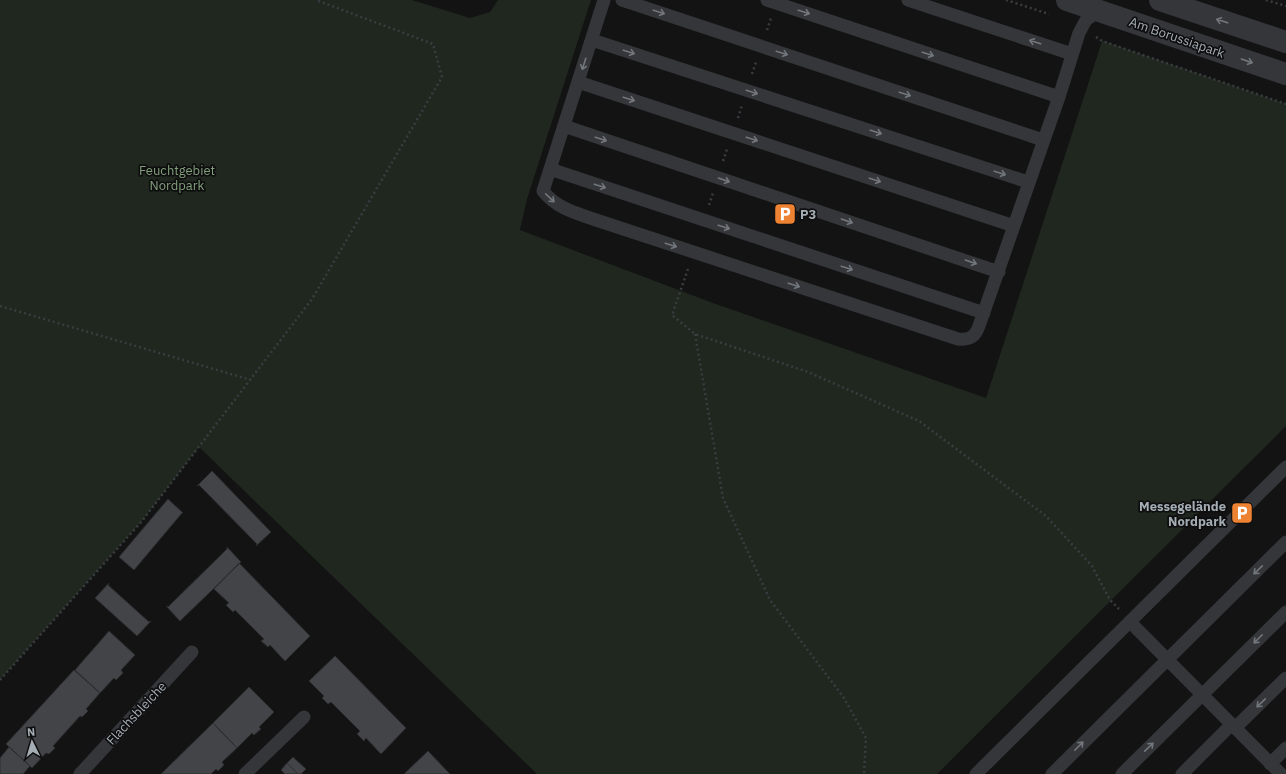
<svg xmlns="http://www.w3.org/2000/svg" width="1286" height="774" viewBox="0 0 1286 774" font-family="'IBM Plex Sans',sans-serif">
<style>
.green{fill:#1f271f}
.building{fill:#424447;stroke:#2d2d30}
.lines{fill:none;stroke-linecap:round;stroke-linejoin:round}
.path{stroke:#3a3d40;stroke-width:2.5;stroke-dasharray:2 3;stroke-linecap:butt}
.lane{stroke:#343639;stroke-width:13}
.street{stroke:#343639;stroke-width:22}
.oneway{stroke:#72777d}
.labels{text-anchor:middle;stroke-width:3.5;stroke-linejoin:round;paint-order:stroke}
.street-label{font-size:13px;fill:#a4adb4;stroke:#0e0e0f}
.park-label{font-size:13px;fill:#829f7c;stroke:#0e0e0f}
.poi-label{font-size:13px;font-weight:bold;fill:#a4adb4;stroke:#0e0e0f;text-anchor:start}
</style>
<rect width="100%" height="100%" fill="#131314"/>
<path class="green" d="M0,0h412l58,18 20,-6 8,-12h93l-64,199 -7,31 193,73 273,95 108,-332 8,-25 4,1 180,62v322l-349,348h-400l-338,-327 -57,74 -142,159z"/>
<path class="building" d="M212,471l59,61 -15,14 1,-2 -58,-59 -2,1z
M168,499l15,14h-1l-48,57 -15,-13z
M227,547l14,15 -61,59 -14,-15 2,1 59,-58z
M239,563l71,73 -25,25 -15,-16 -2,2 -7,-6 3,-2 -29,-29 -2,2 -7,-7 3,-2 -15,-14z
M109,583l-1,2 41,37 2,-1 -14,15 -42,-38z
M109,631l26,24 -14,15 2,3 -7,7 -2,-2 -14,15 -25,-23z
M335,656l71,72 -25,26 -15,-16 -2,3 -7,-7 3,-3 -29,-29 -3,2 -6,-6 2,-2 -15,-15z
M74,670l26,23 -14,16 2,2 -6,6 -2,-1 -27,30 2,2 -6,6 -3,-1 -14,15 -26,-24z
M249,687l25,25 -15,15 2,2 -7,6 -2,-2 -15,15 -24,-25z
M213,723l24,25 -15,14 2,3 -6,6 -2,-2 -5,5h-50z
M9,747l21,19 -7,8h-23v-16z
M428,751l22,23h-46z
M293,757l13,12 -5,5h-3l-11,-11z
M287,763l11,11h-13l-4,-4z"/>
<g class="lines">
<path class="path" d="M1006,0l43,14
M1266,0l20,6
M767,30l4,-12
M1096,37l6,4 184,63
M752,74l4,-12
M738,118l4,-13
M723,161l4,-12
M709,205l4,-12
M688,269l-16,46 23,19 113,38 111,49 127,95 46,50 18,34 9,9
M0,306l251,74
M695,334l28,164 47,102 74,98 22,40 -2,36
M0,680l142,-159 170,-222 130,-222 -9,-33 -117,-44"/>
<path class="lane" d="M604,0l-61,191c13,17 33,22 53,29l362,119c12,1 17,-2 21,-13l80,-229 20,-64 7,-13 7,-5 11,-3
M622,0l421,140
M767,0l292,97
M908,0l164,54
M592,40l436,142
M578,82l436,144
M564,126l435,146
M550,169l434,144
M1130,622l151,152
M1235,728l51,-50
M1270,764l16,-16
M80,774l112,-122
M245,774l59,-57
M976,774l310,-307
M1052,774l234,-232
M1122,774l164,-162
M1182,774l50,-50"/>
<path class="street" d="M1067,0l219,74
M1160,0l126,42"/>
</g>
<defs><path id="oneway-shaft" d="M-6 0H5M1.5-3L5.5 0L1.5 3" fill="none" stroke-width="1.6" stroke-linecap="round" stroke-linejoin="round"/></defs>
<g class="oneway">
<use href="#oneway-shaft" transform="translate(659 12) rotate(18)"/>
<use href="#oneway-shaft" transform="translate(804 12) rotate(18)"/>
<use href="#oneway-shaft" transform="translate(1222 21) rotate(-162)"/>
<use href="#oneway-shaft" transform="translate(1035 42) rotate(-162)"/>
<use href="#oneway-shaft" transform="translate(629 52) rotate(18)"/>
<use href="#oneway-shaft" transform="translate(782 53) rotate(18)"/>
<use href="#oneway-shaft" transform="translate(928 54) rotate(18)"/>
<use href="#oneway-shaft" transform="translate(1247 61) rotate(19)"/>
<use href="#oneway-shaft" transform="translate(584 64) rotate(108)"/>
<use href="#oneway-shaft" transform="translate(752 92) rotate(18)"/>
<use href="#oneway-shaft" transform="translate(905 94) rotate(18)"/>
<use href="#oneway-shaft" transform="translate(629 99) rotate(18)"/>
<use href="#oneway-shaft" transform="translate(876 132) rotate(18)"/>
<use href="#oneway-shaft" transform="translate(601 139) rotate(18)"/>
<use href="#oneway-shaft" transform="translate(752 139) rotate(18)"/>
<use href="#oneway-shaft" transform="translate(1000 173) rotate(18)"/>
<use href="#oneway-shaft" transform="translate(724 180) rotate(19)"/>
<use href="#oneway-shaft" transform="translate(875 180) rotate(18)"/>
<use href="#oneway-shaft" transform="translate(600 186) rotate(18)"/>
<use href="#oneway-shaft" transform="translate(550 198) rotate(43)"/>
<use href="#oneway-shaft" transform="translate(847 221) rotate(19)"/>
<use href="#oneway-shaft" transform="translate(724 227) rotate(18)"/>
<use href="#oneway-shaft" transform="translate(671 245) rotate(18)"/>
<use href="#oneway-shaft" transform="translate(971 262) rotate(19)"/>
<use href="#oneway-shaft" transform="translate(847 268) rotate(18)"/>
<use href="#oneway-shaft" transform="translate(794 285) rotate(18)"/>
<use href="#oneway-shaft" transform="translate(1258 570) rotate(136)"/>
<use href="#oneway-shaft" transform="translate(1258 639) rotate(135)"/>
<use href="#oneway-shaft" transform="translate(1261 703) rotate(136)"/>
<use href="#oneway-shaft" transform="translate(1079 746) rotate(-45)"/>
<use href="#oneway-shaft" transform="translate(1149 747) rotate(-44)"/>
</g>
<defs>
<g id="parking-square" transform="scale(1.15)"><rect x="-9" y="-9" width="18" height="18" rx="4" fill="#ed8232" stroke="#0e0e0f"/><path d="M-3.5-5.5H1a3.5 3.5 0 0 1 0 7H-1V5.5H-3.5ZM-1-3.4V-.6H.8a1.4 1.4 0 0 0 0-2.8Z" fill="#fff"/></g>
</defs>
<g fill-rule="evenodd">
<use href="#parking-square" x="785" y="214"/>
<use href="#parking-square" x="1242" y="513"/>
</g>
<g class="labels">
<g class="street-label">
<text transform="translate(1177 37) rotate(19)" y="5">Am Borussiapark</text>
<text transform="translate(136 713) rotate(-47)" y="5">Flachsbleiche</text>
</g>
<g class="park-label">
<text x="177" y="175">Feuchtgebiet<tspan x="177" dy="15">Nordpark</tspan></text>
</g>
<g class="poi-label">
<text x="800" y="219">P3</text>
<text x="1226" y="511" text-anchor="end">Messegelände<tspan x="1226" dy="15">Nordpark</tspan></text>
</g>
</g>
<g transform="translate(32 742) rotate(355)" stroke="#0e0e0f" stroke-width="3" paint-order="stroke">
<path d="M0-3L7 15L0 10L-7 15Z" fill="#a4adb4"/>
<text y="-6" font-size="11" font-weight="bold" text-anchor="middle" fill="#a4adb4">N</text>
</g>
</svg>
